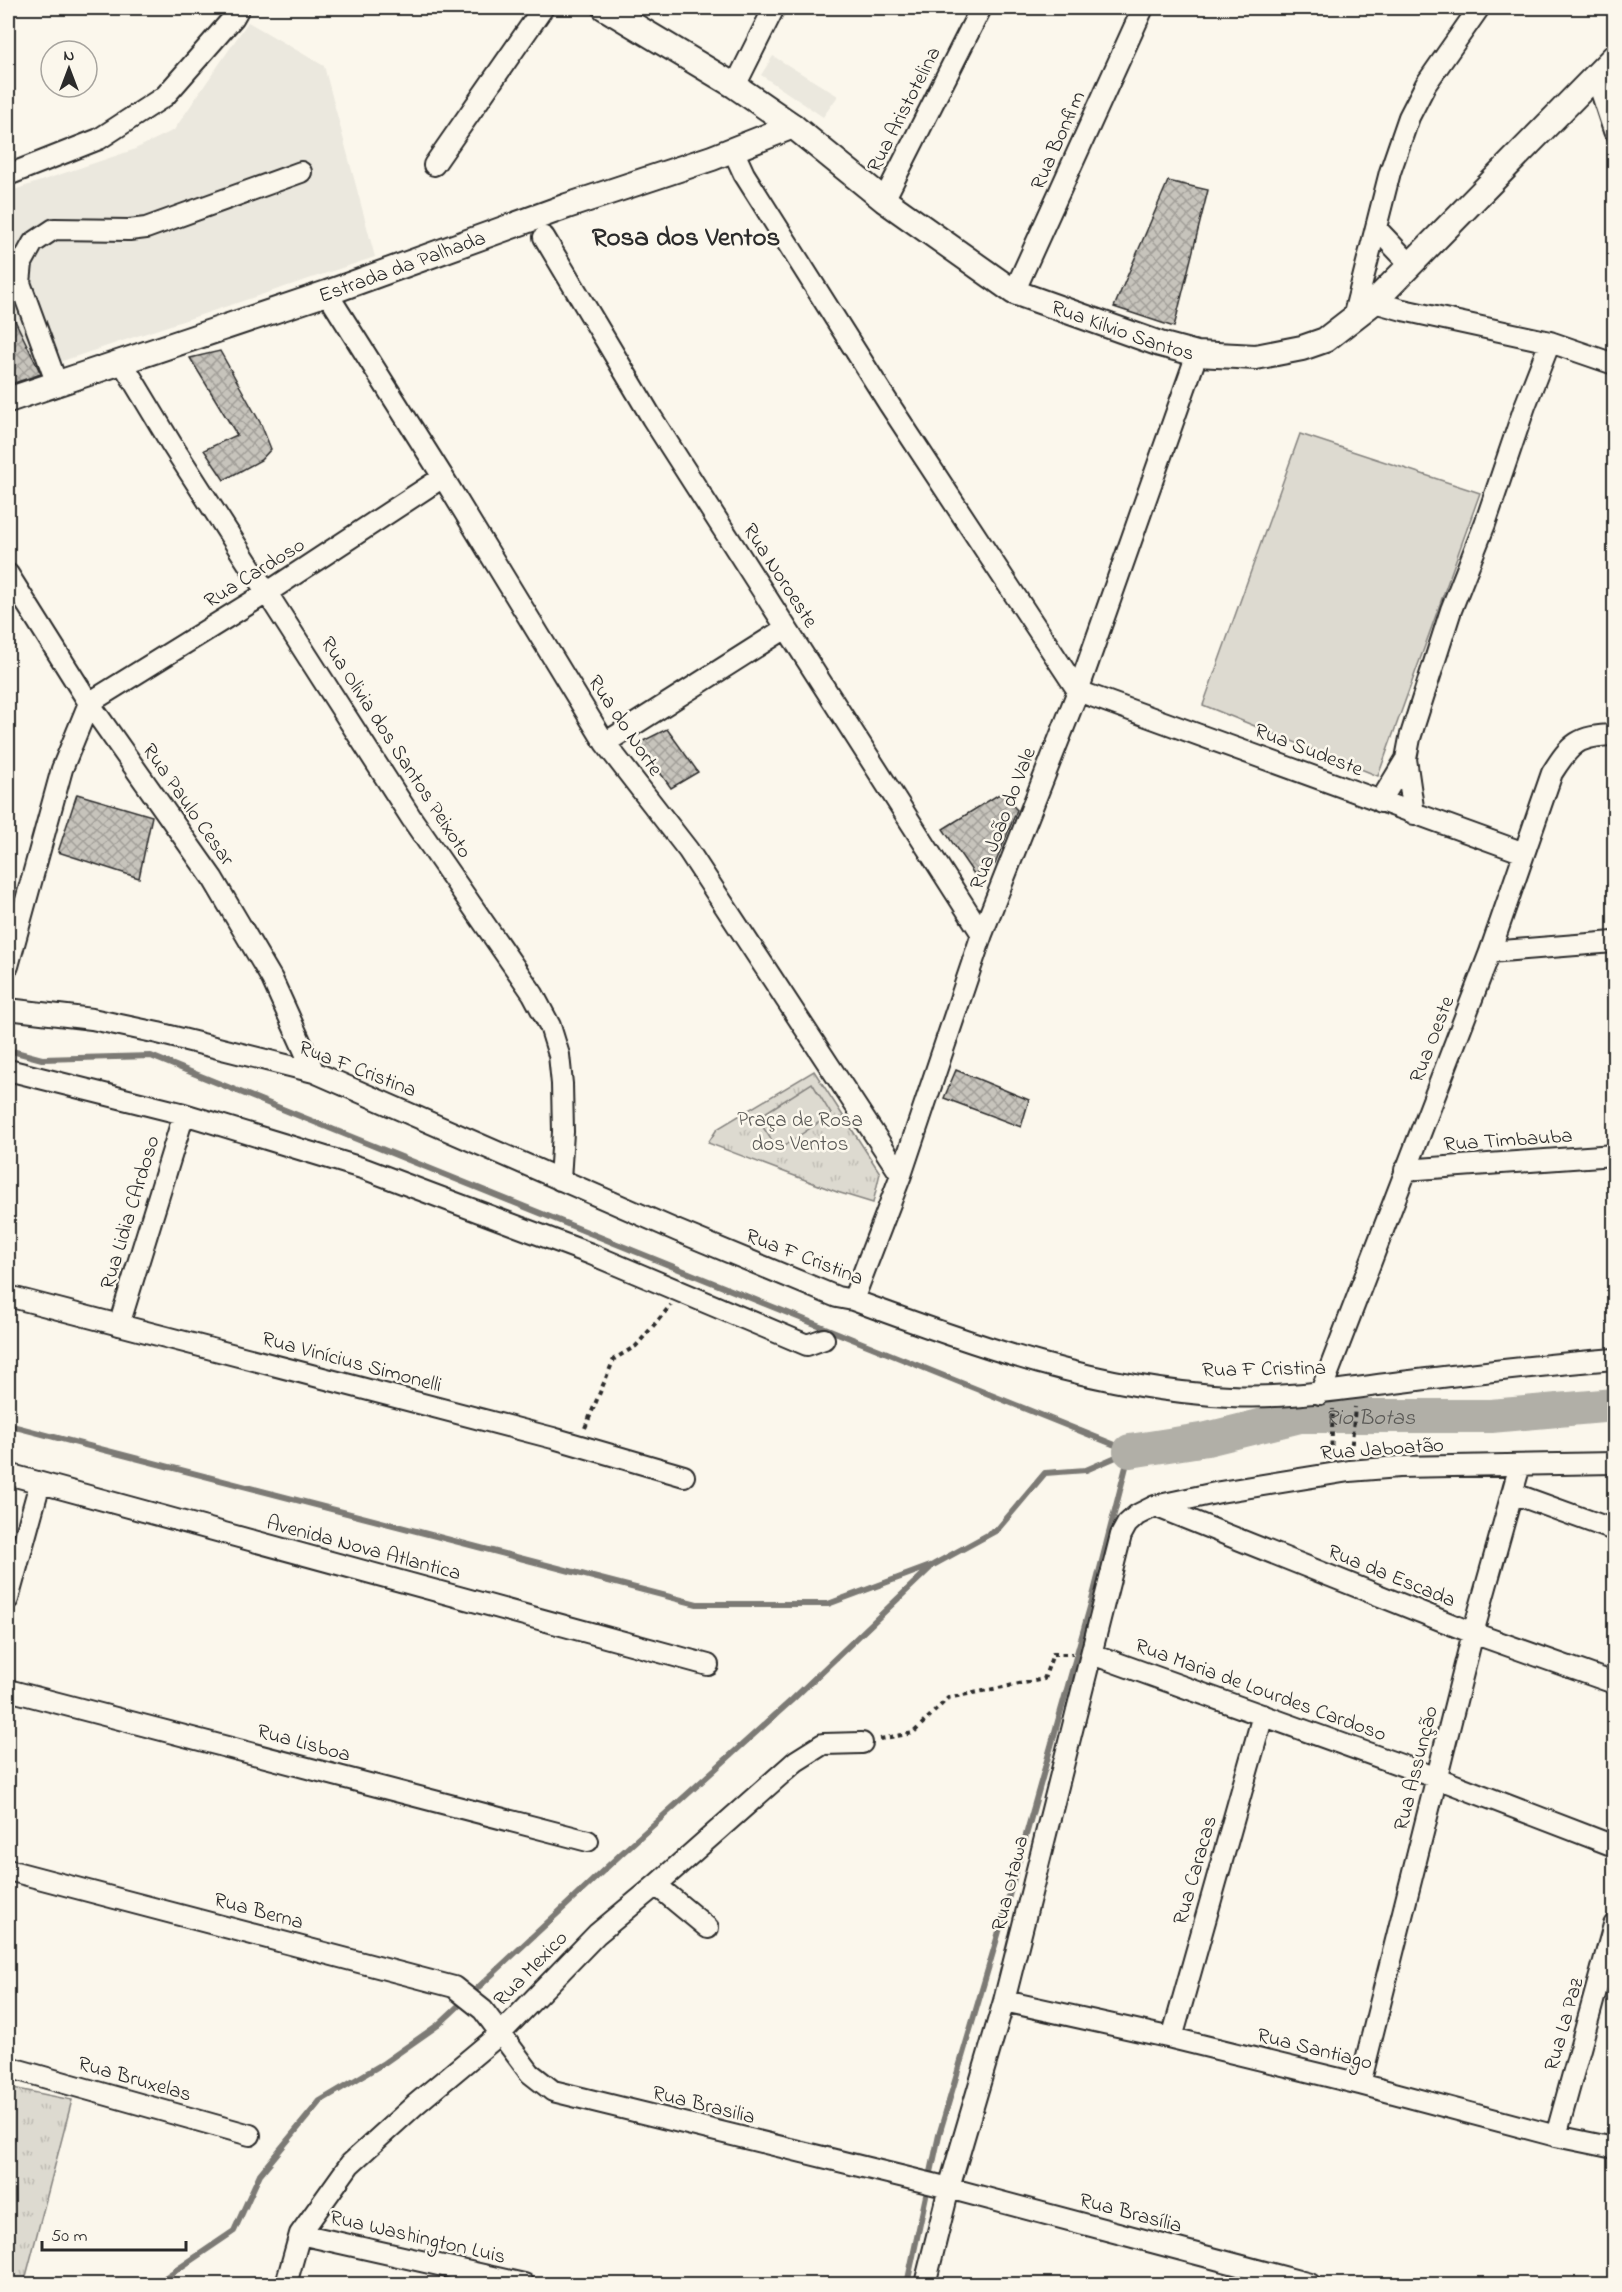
<svg xmlns="http://www.w3.org/2000/svg" width="1622" height="2292" viewBox="0 0 1622 2292" font-family="'Indie Flower',sans-serif">
<style>
.built{fill:#ebe8de}
.grass{fill:url(#grass-tufts);stroke:#84827e;stroke-width:1.5}
.pitch{fill:#dddad0;stroke:#84827e;stroke-width:1.5}
.lines{fill:none;stroke-linecap:round;stroke-linejoin:round}
.stream{stroke:#7b7a75;stroke-width:6}
.river{stroke:#b1afa7;stroke-width:34}
.building{fill:url(#building-cross-hatch);stroke:#2b2b2b;stroke-width:1.5}
.minor-casing{stroke:#2b2b2b;stroke-width:24}
.major-casing{stroke:#2b2b2b;stroke-width:28}
.path{stroke:#2b2b2b;stroke-width:4;stroke-dasharray:4.5 4.5;stroke-linecap:butt}
.minor{stroke:#fbf7ec;stroke-width:20}
.major{stroke:#fbf7ec;stroke-width:24}
.labels{text-anchor:middle;stroke-width:5;stroke-linejoin:round;paint-order:stroke}
.street-label{font-size:21px;fill:#2b2b2b;stroke:#fbf7ec}
.park-label{font-size:21px;fill:#585754;stroke:#fbf7ec}
.water-label{font-size:22px;font-style:italic;fill:#5a5956;stroke:#fbf7ec}
.district-label{font-size:27px;font-weight:bold;fill:#2b2b2b;stroke:#fbf7ec}
</style>
<defs>
<pattern id="grass-tufts" width="24" height="20" patternUnits="userSpaceOnUse" patternTransform="scale(1.5)"><rect width="24" height="20" fill="#dddad0"/><path d="M3 7l-1-3M5 7V3M7 7l1-3M15 17l-1-3M17 17v-4M19 17l1-3" fill="none" stroke="#bebbb3"/></pattern>
<pattern id="building-cross-hatch" width="8" height="8" patternUnits="userSpaceOnUse" patternTransform="scale(1.5)"><rect width="8" height="8" fill="#c7c4bc"/><path d="M0 0l8 8M0 8l8-8" fill="none" stroke="#a29f99"/></pattern>
</defs>
<rect width="100%" height="100%" fill="#fbf7ec"/>
<filter id="ink" filterUnits="userSpaceOnUse"><feTurbulence type="fractalNoise" baseFrequency=".0167" numOctaves="2"/><feDisplacementMap in="SourceGraphic" scale="12" xChannelSelector="R" yChannelSelector="G"/><feConvolveMatrix kernelMatrix="1 2 1 2 8 2 1 2 1" color-interpolation-filters="sRGB"/></filter>
<g filter="url(#ink)">
<path class="built" d="M248,22l76,44 51,191 -346,115 -21,-51v-129l125,-42 41,-20z
M773,56l65,40 -15,21 -62,-42z"/>
<path class="grass" d="M814,1071l66,102 -7,30 -36,-11 -129,-49 9,-14z
M8,2087l64,13 -48,184h-16z"/>
<path class="pitch" d="M1300,434l180,59 -102,283 -175,-71z
M812,1083l19,31 -53,36 -21,-32z"/>
<g class="lines">
<path class="stream" d="M8,1050l34,9 109,-3 979,395
M8,1425l689,179h131l105,-39 64,-35 48,-57 41,-3 44,-19
M156,2284l78,-53 26,-57 60,-73 64,-38 54,-38 183,-171 172,-155 137,-131
M907,2284l32,-149 57,-193 96,-342 38,-149"/>
<path class="river" id="s1" d="M1130,1451l77,-12 93,-23h191l123,-11"/>
</g>
<path class="building" d="M1168,181l40,9 -34,137 -60,-20z
M8,306l33,68 -33,11z
M220,351l41,73 10,25 -10,11 -37,20 -20,-30 33,-15 -47,-77z
M667,729l31,43 -27,16 -32,-45z
M1001,793l16,17 -22,54 -21,10 -31,-45z
M77,794l75,22 -13,62 -81,-26z
M956,1070l73,30 -8,27 -77,-29z"/>
<g class="lines">
<g class="minor-casing">
<path id="minor" d="M1596,76l18,55
M735,86l39,-78
M733,150l11,24 145,230 189,287 446,162
M434,165l109,-157
M8,175l91,-36 66,-43 69,-79 5,-9
M884,200l97,-192
M1376,228l35,37
M544,237l108,181 330,516
M1014,292l129,-284
M327,293l116,184 162,266 83,107 213,325
M1374,302l29,8 147,32 64,22
M1353,318l37,-146 19,-55 17,-33 53,-76
M122,362l50,83 240,374 121,175 17,32 9,29 3,29 1,48 -3,48
M57,384l-37,-101 2,-20 11,-20 21,-14 75,1 17,-2 155,-56
M8,574l81,129 124,176 59,100 42,93
M605,743l181,-115
M1380,802l26,-43
M1414,814l-8,-55 4,-21 41,-128 34,-86 40,-118 25,-64
M1490,952l124,-10
M8,966l54,-197 27,-66 179,-111 175,-115
M8,1009l84,10 66,14 156,39 364,159 159,66 16,3c121,45 247,90 377,96 59,3 115,-7 172,-14 71,-9 141,-17 212,-23
M8,1070l176,44 181,55 226,85 216,91 17,-6
M1405,1170l209,-15
M8,1296l545,142 131,38
M853,1300l48,-125 81,-241 96,-243 119,-337
M119,1325l65,-211
M1320,1394l170,-442 62,-179c19,-30 26,-37 62,-38
M8,1474l700,191
M1512,1493l102,37
M1155,1506l318,127 141,50
M8,1599l32,-116
M1092,1654l345,124 177,68
M8,1690l580,151
M8,1870l446,117 29,23 47,63 23,18 388,95 369,98
M656,1885l52,43
M1004,2001l168,37 188,46 196,52 58,12
M1172,2038l91,-323
M8,2067l242,68
M1360,2084l113,-451 47,-168
M1556,2136l58,-211
M300,2234l224,50
M286,2284l14,-50 50,-70 66,-60 85,-71 96,-99 59,-49 140,-124 27,-17 39,-1
M925,2284l24,-96 55,-187 117,-466 6,-11 10,-9 18,-9 65,-14 129,-21 50,-4 215,-4"/>
</g>
<g class="major-casing">
<g id="major">
<path id="s2" d="M605,8l130,78 58,40 91,74 130,92 146,52 37,10 59,3 46,-9 23,-8 49,-38 240,-245"/>
<path id="s3" d="M8,400l319,-107 240,-87 145,-48 81,-32"/>
</g>
</g>
<path class="path" d="M585,1428l29,-69 22,-13 35,-41
M1351,1453l4,-46
M1331,1455l2,-46
M880,1739l33,-6 35,-35 96,-19 9,-25h20"/>
<use href="#minor" class="minor"/>
<use href="#major" class="major"/>
</g>
</g>
<g class="labels">
<g class="street-label">
<text transform="translate(903 109) rotate(-63)" y="7">Rua Aristotelina</text>
<text transform="translate(1057 140) rotate(-66)" y="7">Rua Bonfim</text>
<text dy="7" stroke="none"><textPath href="#s3" startOffset="416">Estrada da Palhada</textPath></text>
<text dy="7" stroke="none"><textPath href="#s2" startOffset="614">Rua Kilvio Santos</textPath></text>
<text transform="translate(254 572) rotate(-32)" y="7">Rua Cardoso</text>
<text transform="translate(781 575) rotate(57)" y="7">Rua Noroeste</text>
<text transform="translate(626 725) rotate(56)" y="7">Rua do Norte</text>
<text transform="translate(397 747) rotate(57)" y="7">Rua Olivia dos Santos Peixoto</text>
<text transform="translate(1309 749) rotate(21)" y="7">Rua Sudeste</text>
<text transform="translate(189 804) rotate(55)" y="7">Rua Paulo Cesar</text>
<text transform="translate(1002 818) rotate(-69)" y="7">Rua João do Vale</text>
<text transform="translate(1431 1039) rotate(-69)" y="7">Rua Oeste</text>
<text transform="translate(358 1068) rotate(21)" y="7">Rua F Cristina</text>
<text transform="translate(1508 1139) rotate(-4)" y="7">Rua Timbauba</text>
<text transform="translate(129 1212) rotate(-73)" y="7">Rua Lidia CArdoso</text>
<text transform="translate(805 1256) rotate(21)" y="7">Rua F Cristina</text>
<text transform="translate(352 1361) rotate(15)" y="7">Rua Vinícius Simonelli</text>
<text transform="translate(1264 1368) rotate(-1)" y="7">Rua F Cristina</text>
<text transform="translate(1382 1448) rotate(-4)" y="7">Rua Jaboatão</text>
<text transform="translate(364 1547) rotate(15)" y="7">Avenida Nova Atlantica</text>
<text transform="translate(1392 1575) rotate(22)" y="7">Rua da Escada</text>
<text transform="translate(1261 1689) rotate(20)" y="7">Rua Maria de Lourdes Cardoso</text>
<text transform="translate(304 1742) rotate(15)" y="7">Rua Lisboa</text>
<text transform="translate(1415 1768) rotate(-76)" y="7">Rua Assunção</text>
<text transform="translate(1194 1870) rotate(-74)" y="7">Rua Caracas</text>
<text transform="translate(1009 1883) rotate(-76)" y="7">Rua Otawa</text>
<text transform="translate(259 1910) rotate(15)" y="7">Rua Berna</text>
<text transform="translate(530 1968) rotate(-46)" y="7">Rua Mexico</text>
<text transform="translate(1563 2024) rotate(-74)" y="7">Rua La Paz</text>
<text transform="translate(1315 2048) rotate(14)" y="7">Rua Santiago</text>
<text transform="translate(135 2078) rotate(16)" y="7">Rua Bruxelas</text>
<text transform="translate(704 2104) rotate(14)" y="7">Rua Brasilia</text>
<text transform="translate(1131 2212) rotate(15)" y="7">Rua Brasília</text>
<text transform="translate(418 2236) rotate(13)" y="7">Rua Washington Luis</text>
</g>
<g class="park-label">
<text x="800" y="1126">Praça de Rosa<tspan x="800" dy="24">dos Ventos</tspan></text>
</g>
<g class="water-label">
<text dy="8" stroke="none"><textPath href="#s1" startOffset="244">Rio Botas</textPath></text>
</g>
<g class="district-label">
<text x="686" y="245">Rosa dos Ventos</text>
</g>
</g>
<rect width="1622" height="2292" fill="none" stroke="#fbf7ec" stroke-width="30"/>
<rect x="15" y="15" width="1592" height="2262" fill="none" stroke="#2b2b2b" stroke-width="2" filter="url(#ink)"/>
<g transform="translate(69 69)"><circle r="28" fill="#fbf7ec" stroke="#a8a59f" stroke-width="1.5"/>
<path d="M0-4.5L10 22L0 15L-10 22Z" fill="#2b2b2b"/>
<text y="-9" font-size="16" font-weight="bold" text-anchor="middle" fill="#2b2b2b">N</text>
</g>
<path d="M42 2241v9h144v-9" fill="none" stroke="#2b2b2b" stroke-width="3"/>
<text x="51" y="2241" font-size="18" fill="#2b2b2b" stroke="#fbf7ec" stroke-width="4.5" paint-order="stroke">50 m</text>
</svg>
